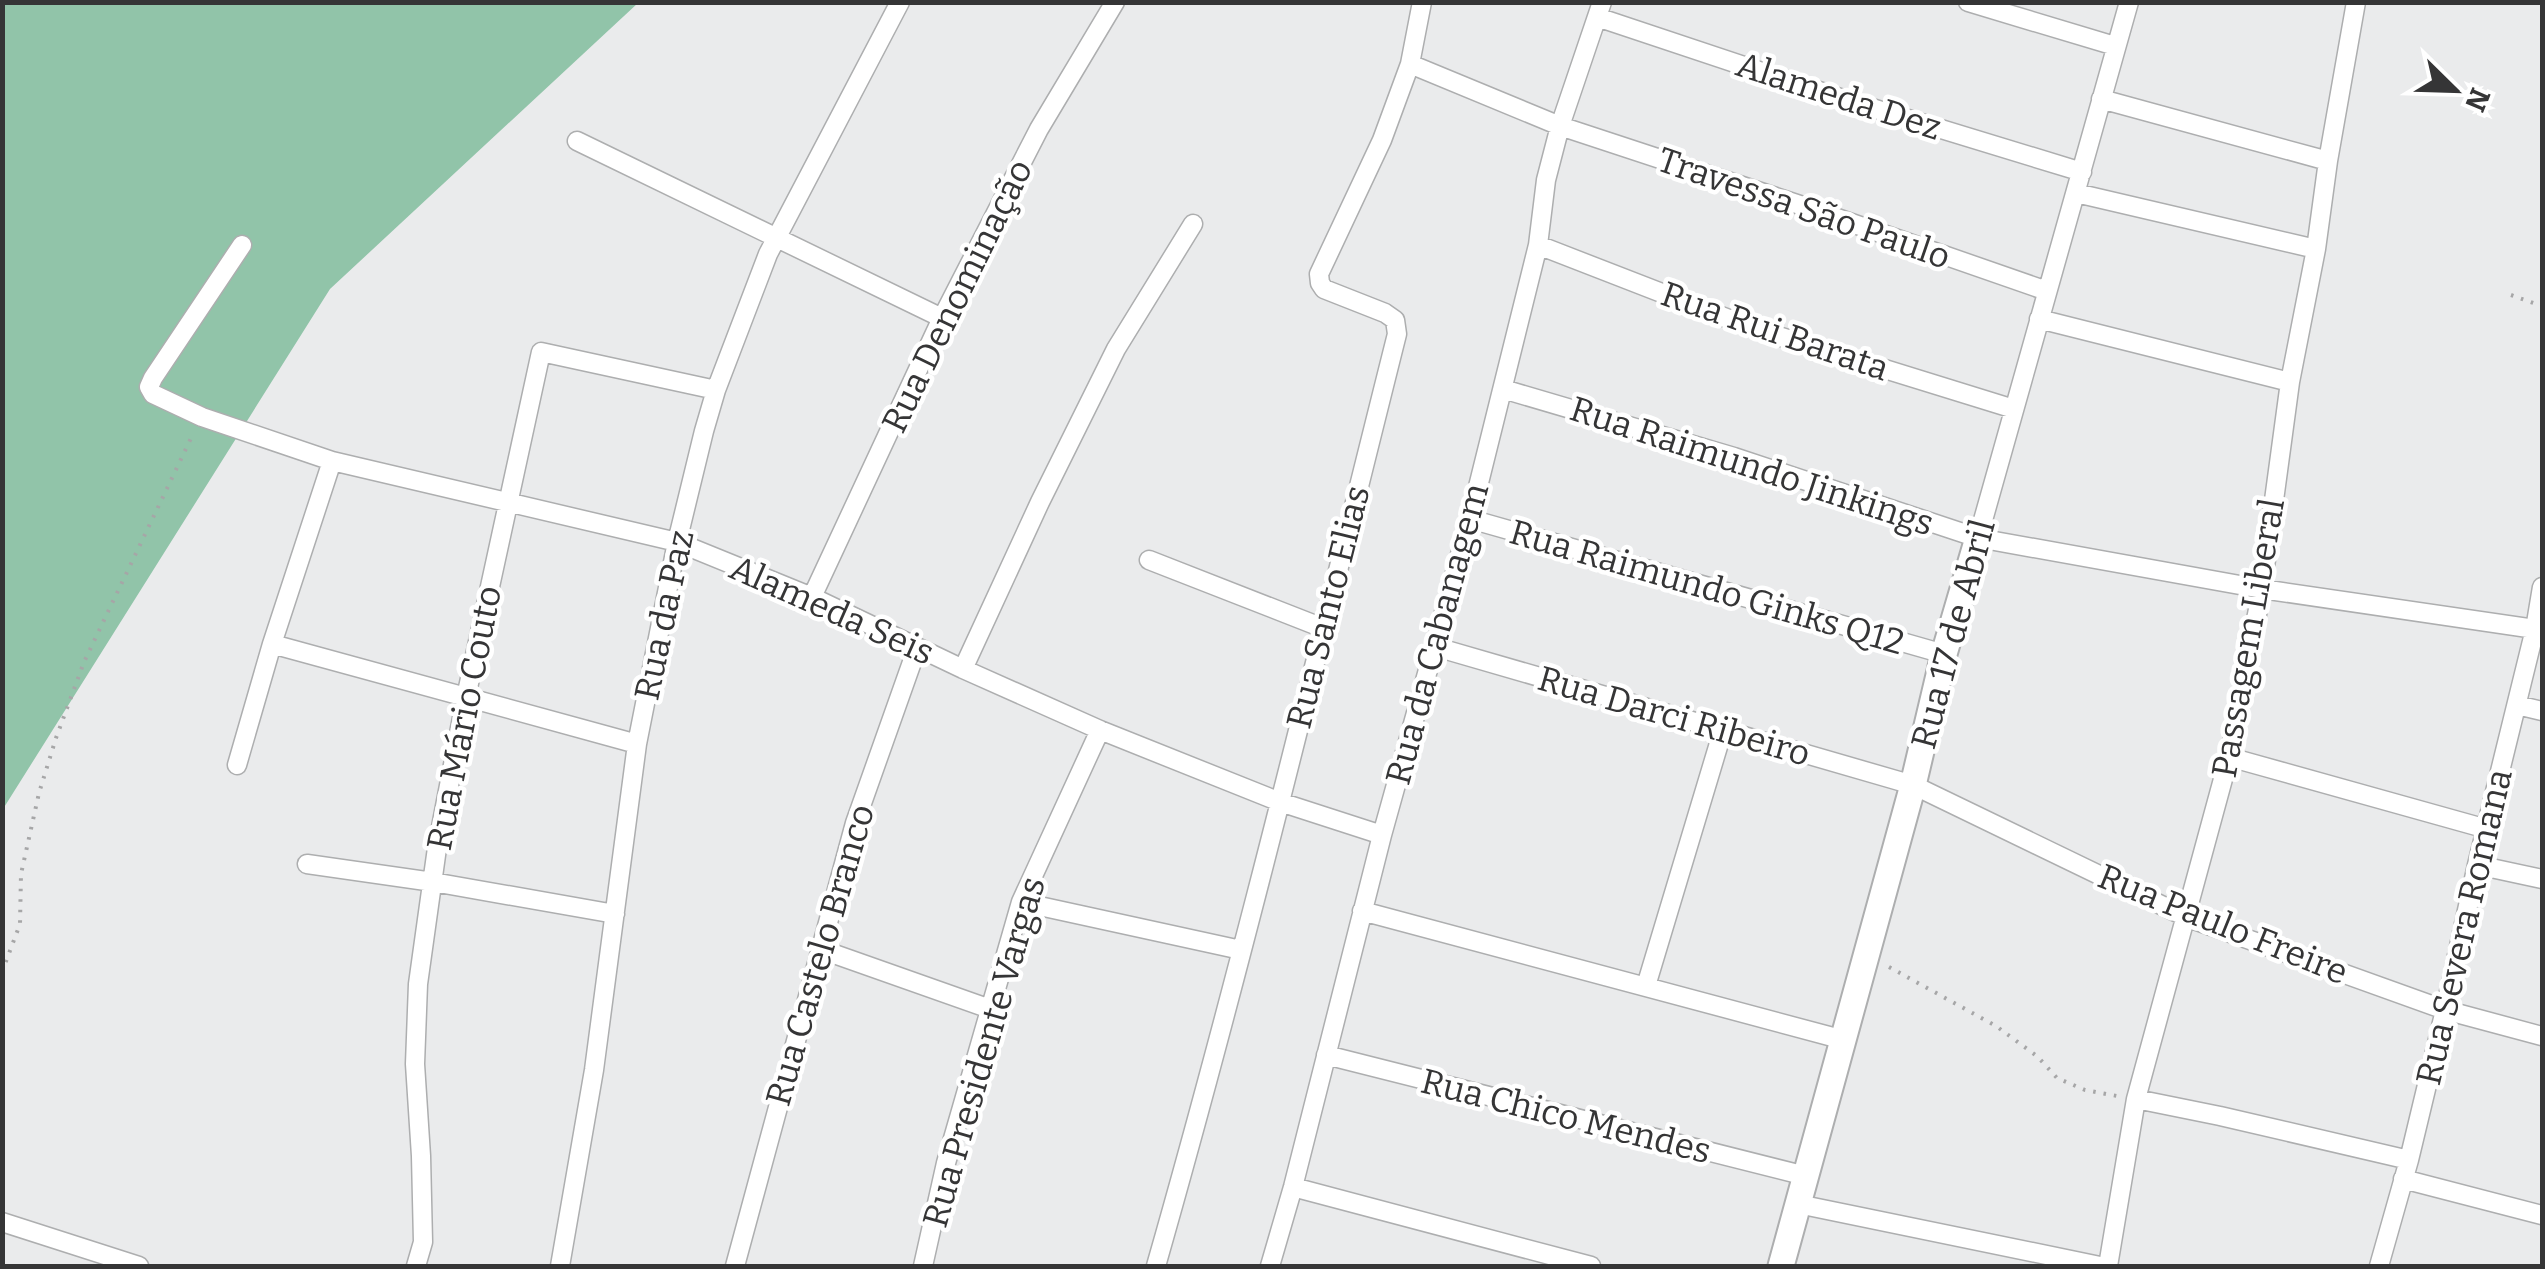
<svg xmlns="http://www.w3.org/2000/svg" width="2545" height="1269" viewBox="0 0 2545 1269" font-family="Bitter,serif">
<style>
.forest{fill:#91c4a9}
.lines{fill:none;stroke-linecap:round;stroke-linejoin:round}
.street-casing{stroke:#adaeaf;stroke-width:21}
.secondary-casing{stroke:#adaeaf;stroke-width:29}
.path{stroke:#a6a6a7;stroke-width:4;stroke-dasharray:2.5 8;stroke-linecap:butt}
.street{stroke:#fff;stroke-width:18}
.secondary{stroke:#fff;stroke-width:25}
.labels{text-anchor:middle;stroke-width:9;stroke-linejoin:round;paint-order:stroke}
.street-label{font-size:35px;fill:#353536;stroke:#fff}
</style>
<rect width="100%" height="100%" fill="#eaebec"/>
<path class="forest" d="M3,3h635l-308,286 -327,520z"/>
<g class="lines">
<g class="street-casing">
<path id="street" d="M1968,2l147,44
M1597,17l249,83 236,72
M1410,64l150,62 237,78 250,87
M2101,99l227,62
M577,141l365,177
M2076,193l240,56
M242,245l-89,133 -4,9 4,7 49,23 130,44 345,81 135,55 151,72 137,61 180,72 102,33
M1538,245l214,83 262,81
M2039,319l251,63
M1503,389l231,68 244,81 284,51 273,40
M1470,519l474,135
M1978,538l151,-536
M1149,560l174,68
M812,597l130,-279 97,-189 76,-127
M272,644l365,100
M1436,647l477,138 273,132 259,93 97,26
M963,669l77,-167 76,-153 77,-125
M2517,705l25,6
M2229,757l258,72
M237,765l35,-121 60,-183
M307,864l126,18 182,32
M2477,865l65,14
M1021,902l220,48
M1362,911l482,129
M820,949l170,60
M1646,986l77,-256
M1326,1055l480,121
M2136,1099l84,17 189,44
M2403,1179l139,36
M1293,1187l298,79
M1798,1204l302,62
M2,1222l137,44
M416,1266l7,-24 -2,-86 -6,-92 3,-80 19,-136 29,-151 75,-345 175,38
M560,1266l34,-196 43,-326 40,-202 27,-111 12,-41 52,-136 132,-252
M735,1266l120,-443 62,-175
M923,1266l23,-103 75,-261 79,-172
M1156,1266c88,-308 163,-621 241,-932l-2,-14 -10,-7 -61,-24 -4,-6 -1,-9 63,-134 28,-76 12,-62
M1270,1266l23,-79 89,-352 88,-316 68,-274 8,-65 14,-54 42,-124
M2108,1266l28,-167 93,-342 33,-168 28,-207 26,-133 12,-88 28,-159
M2379,1266l30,-106 36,-150 32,-145 58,-236 7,-42"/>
</g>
<g class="secondary-casing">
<path id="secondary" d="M1781,1266l132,-481 31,-131 34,-116"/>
</g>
<path class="path" d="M2511,295l31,11
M1889,967l107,59 42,31 19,21 28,12 32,6
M2,972l18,-48 1,-50 18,-81 17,-55 28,-76 109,-228"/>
<use href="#street" class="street"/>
<use href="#secondary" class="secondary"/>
</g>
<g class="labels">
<g class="street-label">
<text transform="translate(1839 96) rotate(18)" y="12">Alameda Dez</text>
<text transform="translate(1804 208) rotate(19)" y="12">Travessa São Paulo</text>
<text transform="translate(957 296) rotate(-64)" y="12">Rua Denominação</text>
<text transform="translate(1775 331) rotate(19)" y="12">Rua Rui Barata</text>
<text transform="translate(1752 466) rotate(18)" y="12">Rua Raimundo Jinkings</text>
<text transform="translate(1707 587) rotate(16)" y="12">Rua Raimundo Ginks Q12</text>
<text transform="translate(1328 607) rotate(-76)" y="12">Rua Santo Elias</text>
<text transform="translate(832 610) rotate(24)" y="12">Alameda Seis</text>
<text transform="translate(664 615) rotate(-78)" y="12">Rua da Paz</text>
<text transform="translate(1437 634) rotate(-75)" y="12">Rua da Cabanagem</text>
<text transform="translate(1953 634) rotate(-75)" y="12">Rua 17 de Abril</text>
<text transform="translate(2248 638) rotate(-80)" y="12">Passagem Liberal</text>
<text transform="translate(1674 716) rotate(16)" y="12">Rua Darci Ribeiro</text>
<text transform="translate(464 718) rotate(-79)" y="12">Rua Mário Couto</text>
<text transform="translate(2223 924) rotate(22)" y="12">Rua Paulo Freire</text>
<text transform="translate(2464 927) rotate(-77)" y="12">Rua Severa Romana</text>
<text transform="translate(820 955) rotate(-74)" y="12">Rua Castelo Branco</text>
<text transform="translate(984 1052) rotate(-74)" y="12">Rua Presidente Vargas</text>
<text transform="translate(1566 1116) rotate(14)" y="12">Rua Chico Mendes</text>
</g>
</g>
<rect width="2545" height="1269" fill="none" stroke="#353536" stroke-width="10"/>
<g transform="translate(2455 90) rotate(113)" stroke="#ffffff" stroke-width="8" paint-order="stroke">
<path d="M0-8L18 38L0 25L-18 38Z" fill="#353536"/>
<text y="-15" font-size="28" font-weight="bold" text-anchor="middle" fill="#353536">N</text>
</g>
</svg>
